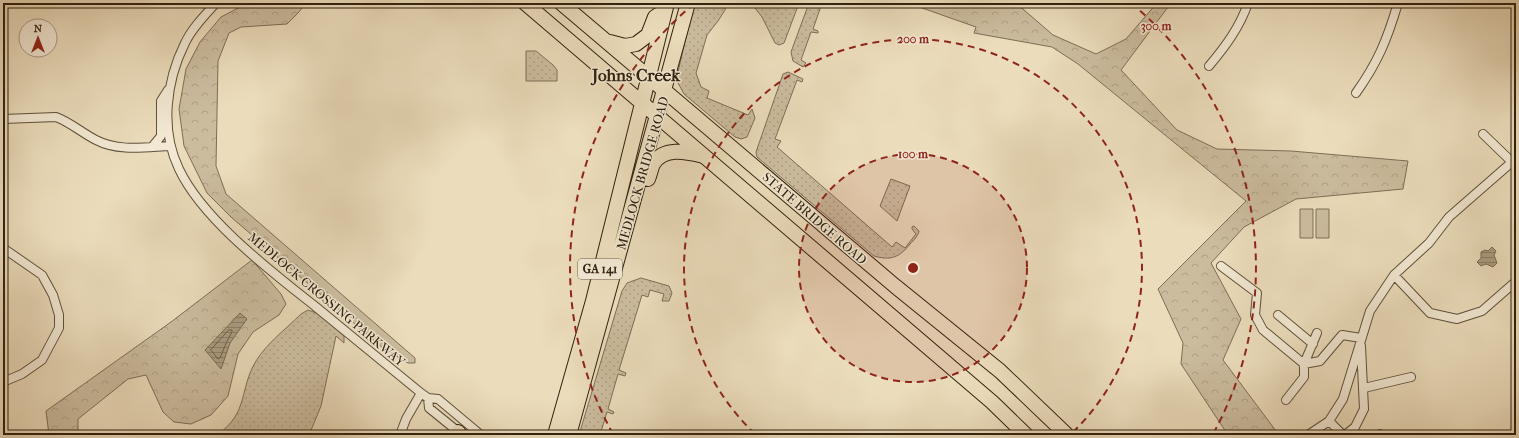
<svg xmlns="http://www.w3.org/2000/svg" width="1519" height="438" viewBox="0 0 1519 438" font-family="'IM FELL French Canon',serif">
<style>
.grass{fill:url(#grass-dots);stroke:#7e6e56}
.forest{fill:url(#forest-crowns);stroke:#7e6e56}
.garden{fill:#cbbc9e;stroke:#7e6e56}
.water{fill:url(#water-rules);stroke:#7a6b53}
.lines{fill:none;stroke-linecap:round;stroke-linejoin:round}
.shore{stroke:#6e5e48;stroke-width:1}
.minor-casing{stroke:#5f503a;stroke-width:10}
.trunk-casing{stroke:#30210f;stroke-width:16}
.minor{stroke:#f2e8d3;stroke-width:8}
.trunk{stroke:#ebdcbb;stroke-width:14}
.ring{fill:none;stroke:#8f2418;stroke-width:2;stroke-dasharray:7 5}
.labels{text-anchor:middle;stroke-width:3;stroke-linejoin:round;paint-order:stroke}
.shield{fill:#f2e8d3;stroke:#6a5d4a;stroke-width:1}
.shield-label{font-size:12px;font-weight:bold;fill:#30210f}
.street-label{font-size:13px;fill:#30210f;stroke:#f2e8d3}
.district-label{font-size:17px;font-weight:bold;fill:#30210f;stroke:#f2e8d3}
.centre{fill:#8f2418;stroke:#f2e8d3;stroke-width:2}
.ring-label{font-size:12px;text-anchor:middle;font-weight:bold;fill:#8f2418;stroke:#f2e8d3;stroke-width:3;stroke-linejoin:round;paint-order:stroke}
</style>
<defs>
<pattern id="grass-dots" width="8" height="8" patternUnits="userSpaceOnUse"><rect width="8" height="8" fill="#cbbc9e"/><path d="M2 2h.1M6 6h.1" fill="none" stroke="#afa187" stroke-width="1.8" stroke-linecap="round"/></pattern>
<pattern id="forest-crowns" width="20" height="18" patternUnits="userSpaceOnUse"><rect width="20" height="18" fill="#cbbc9e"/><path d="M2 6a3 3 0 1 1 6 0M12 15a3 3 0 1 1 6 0" fill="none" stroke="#afa187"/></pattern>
<pattern id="water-rules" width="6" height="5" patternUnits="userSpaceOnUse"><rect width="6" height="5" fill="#ab9c81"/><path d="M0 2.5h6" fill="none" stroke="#8c7f68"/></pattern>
</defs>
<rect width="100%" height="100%" fill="#ebdcbb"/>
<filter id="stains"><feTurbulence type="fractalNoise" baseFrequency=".005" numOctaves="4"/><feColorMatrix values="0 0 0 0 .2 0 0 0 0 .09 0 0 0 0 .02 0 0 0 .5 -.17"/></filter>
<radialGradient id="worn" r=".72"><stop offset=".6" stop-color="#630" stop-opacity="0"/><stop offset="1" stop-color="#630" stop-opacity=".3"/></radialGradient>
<path class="grass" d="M694,3h32l-1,7 -7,11 -11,14 -11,38 5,14 8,4 -2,7 41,17 4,-6 3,9 -8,19 -6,2 -6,-2 -51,-43 -6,-11 -1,-7z
M751,3h48l-15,40 -5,2 -4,-2 -13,-26z
M809,3h13l-9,26 5,2v2l-7,-1 -10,28 5,3 -3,4 -10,-6 -2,-9z
M526,51h10l17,14 4,5v11h-31z
M788,72l15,7 -1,3 -5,-2 -22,59 6,2 -4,6 115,100 4,-5 9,6 11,-14 -4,-5v-2l2,-1 5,5c-1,5 -5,9 -9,13 -10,13 -19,17 -36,12l-117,-99 -1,-5 27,-78z
M891,179l19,7 -13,35 -17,-15z
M641,278l28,8 3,7 -3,8h-7l2,-7 -14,-4 -2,7 -6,-2 -23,75 7,3 -1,3 -7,-2 -10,35 6,3 -1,2 -6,-2 -7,23h-21l43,-144 5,-8z
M308,310l11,4 25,22v7l-8,-7 -15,70 -12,29h-92c32,-22 22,-46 39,-74 11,-18 30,-32 45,-47z"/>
<path class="forest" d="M248,3h58l-8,10 -11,11 -46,3 -12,6 -11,28 -2,105 10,28 189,164v5h-7l-24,-14 -153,-132 -24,-24 -23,-47 -5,-37 7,-40 14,-27 21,-25z
M908,3h108l37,32 43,19 30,-15 31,-36h14l-50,67 56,60 40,19 74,2 117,10 -5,28 -107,10 -52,28 -33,36 30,56 -18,41 56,75h-51l-47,-71 2,-21 -25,-54 88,-88 -168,-137 -26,-17 -78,-14 2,-6z
M252,260l29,34 5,10 -7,11 -26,17 -15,22 -10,42 -17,19 -20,9 -17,-2 -11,-10 -17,-37 -18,4 -50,40v16h-29l-3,-24 125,-89z"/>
<path class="garden" d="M1300,209h13v29h-13z
M1316,209h13v29h-13z"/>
<path class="water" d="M1492,247l4,4 -2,4 3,8 -4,4 -7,-3 -5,2 -4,-4 4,-4v-6l4,-2 3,1z
M240,313l7,6 -17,24 -9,26 -16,-19z"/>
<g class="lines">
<path class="shore" d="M229,330h3v2l-5,9 -7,17 -2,1 -7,-9z"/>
<g class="minor-casing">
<path id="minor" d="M216,3c-11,12 -24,25 -31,40 -19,38 -25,87 -6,126 24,51 93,103 137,138 35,29 70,57 105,86l7,5 10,1 43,36
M1209,66c16,-19 31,-39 39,-63
M1356,93c22,-31 31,-53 42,-90
M3,119l53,-2c14,5 26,16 40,23 23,12 50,7 75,6
M1483,134l29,28
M152,147l9,-11v-35l7,-11
M3,248l39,27 11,20 6,20v13l-17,32 -20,14 -19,8
M1221,266l36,27 -2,22 8,15 41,34 16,-3 22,-26 19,3
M1394,275l35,-32 20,-26 63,-55 4,4
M1278,315l35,29
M1364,388l47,-11
M428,398l1,10 32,26
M1286,400l18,-23v-13l13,-31
M1329,421l14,14
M1380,434l2,1
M400,435l6,-16 15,-26
M1308,435l21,-14 14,-22 27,-88 24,-36 36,38 27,6 25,-8 32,-28 2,2
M1345,435l10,-8 9,-18 -3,-63"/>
</g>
<g class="trunk-casing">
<path id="trunk" d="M525,3l467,399 34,33
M561,3l334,283 105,85 67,64
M610,42l15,4 11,-2 12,-9 7,-18 8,-5
M648,179c2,-4 3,-11 5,-15 11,-18 34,-12 51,-8
M458,432l2,3
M555,435l38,-134 74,-298
M569,435l119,-432"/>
</g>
<use href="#minor" class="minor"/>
<use href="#trunk" class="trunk"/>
</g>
<circle cx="913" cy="268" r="114" fill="#8f2418" fill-opacity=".12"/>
<g class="ring">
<circle cx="913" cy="268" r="114"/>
<path d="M755 434A229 229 0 1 1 1071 434"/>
<path d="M613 434A343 343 0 0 1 695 3M1131 3A343 343 0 0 1 1213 434"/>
</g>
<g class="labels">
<rect class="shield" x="578" y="259" width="44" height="20" rx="3"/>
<g class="shield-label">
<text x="600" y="273">GA 141</text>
</g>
<g class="street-label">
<text transform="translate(642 173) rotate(-74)" y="5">MEDLOCK BRIDGE ROAD</text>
<text transform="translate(815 218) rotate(41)" y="5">STATE BRIDGE ROAD</text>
<text transform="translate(327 299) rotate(40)" y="5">MEDLOCK CROSSING PARKWAY</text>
</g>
<g class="district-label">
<text x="636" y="81">Johns Creek</text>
</g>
</g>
<circle cx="913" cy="268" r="6" class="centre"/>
<g class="ring-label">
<text x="1156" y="30">300 m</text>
<text x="913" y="43">200 m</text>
<text x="913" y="158">100 m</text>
</g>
<rect width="1519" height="438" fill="none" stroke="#ebdcbb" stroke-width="16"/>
<rect x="4" y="4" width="1511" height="430" fill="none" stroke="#30210f" stroke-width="2"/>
<rect x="8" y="8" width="1503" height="422" fill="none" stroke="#30210f"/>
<g transform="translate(38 38)"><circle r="19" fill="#f2e8d3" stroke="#a49885"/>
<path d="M0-3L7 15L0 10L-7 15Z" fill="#8f2418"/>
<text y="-6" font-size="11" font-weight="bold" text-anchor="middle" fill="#30210f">N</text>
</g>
<rect width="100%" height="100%" filter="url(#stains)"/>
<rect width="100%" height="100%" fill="url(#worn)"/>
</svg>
